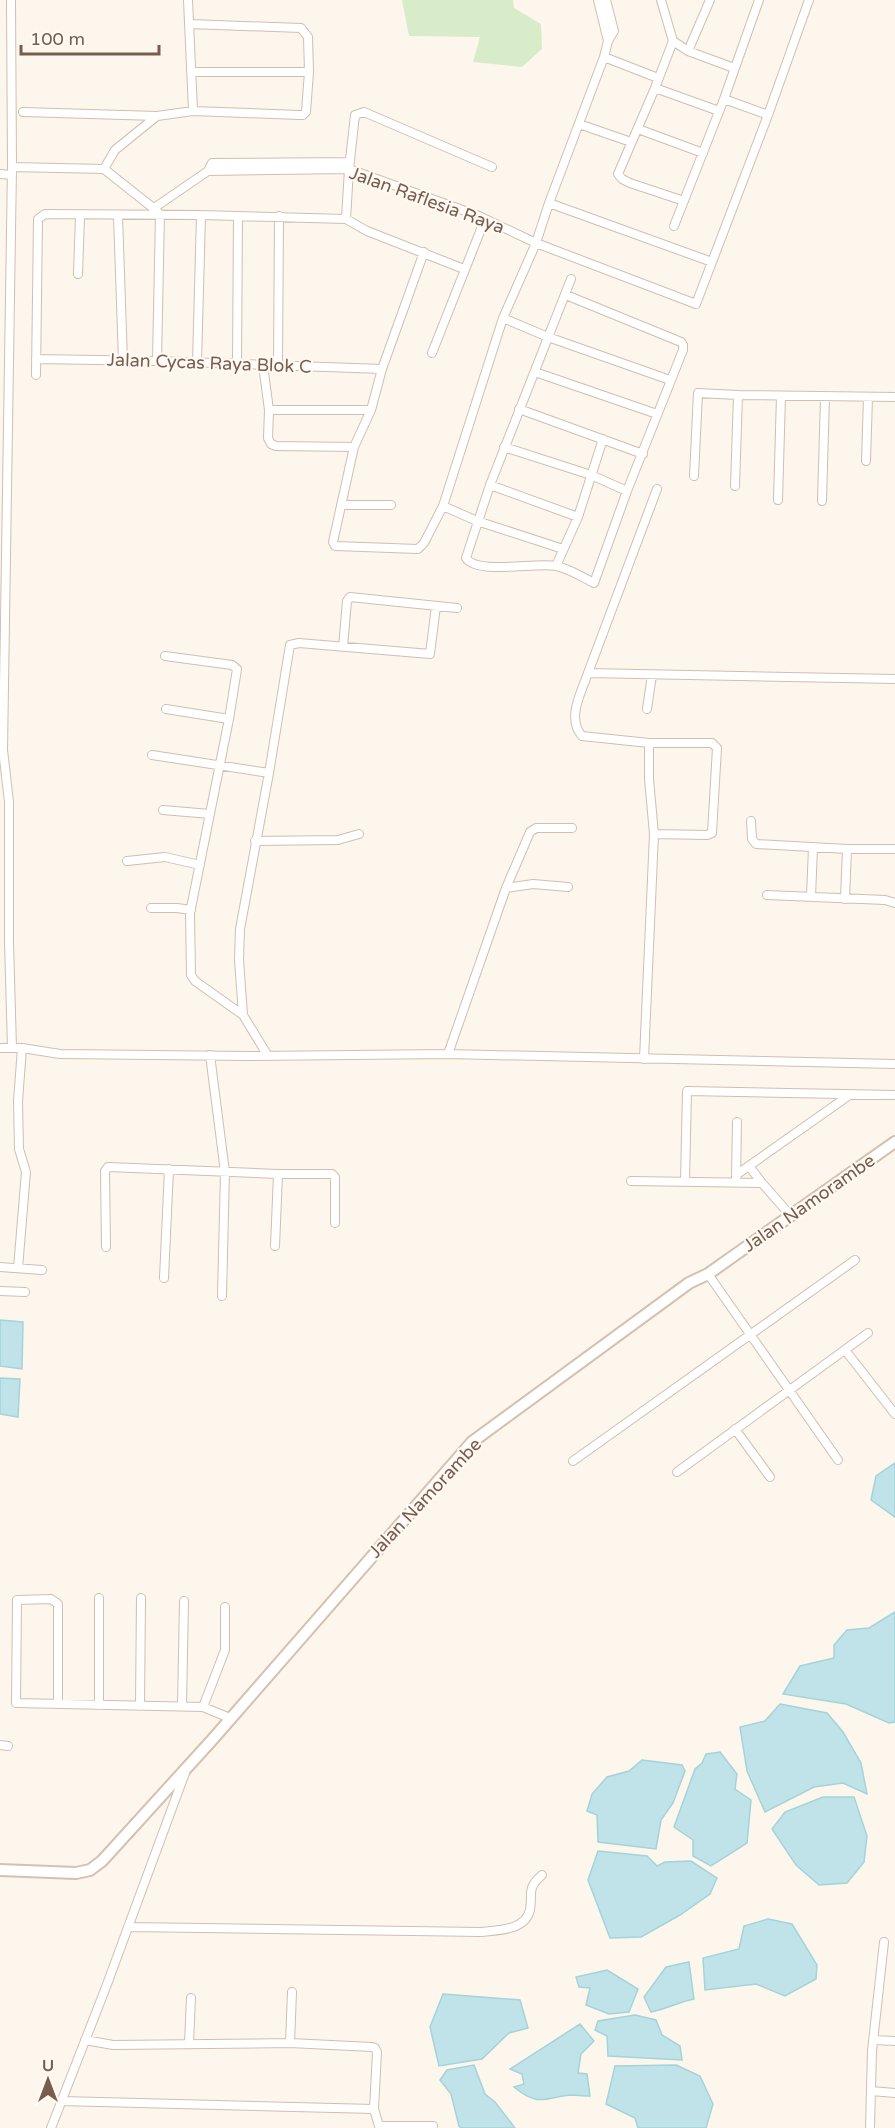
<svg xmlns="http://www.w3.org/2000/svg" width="895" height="2128" viewBox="0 0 895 2128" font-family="'Varela Round',sans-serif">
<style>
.green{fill:#d8ecc9}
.water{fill:#bfe3e8;stroke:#a5d3da;stroke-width:1.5}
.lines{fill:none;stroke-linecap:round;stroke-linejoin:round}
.minor-casing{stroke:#d1beb0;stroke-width:10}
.secondary-casing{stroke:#d6c0b0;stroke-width:14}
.minor{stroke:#fff;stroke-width:8}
.secondary{stroke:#fff;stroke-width:10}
.labels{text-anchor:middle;stroke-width:4.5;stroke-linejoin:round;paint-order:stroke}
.street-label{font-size:18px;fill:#7a5c4d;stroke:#fffaf3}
</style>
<rect width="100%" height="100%" fill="#fdf6ec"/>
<path class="green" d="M402,0h111l1,8 27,16 1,25 -20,18 -49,-5 7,-25 -71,-1z"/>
<path class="water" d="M0,1320l23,2 -1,47 -22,-3z
M0,1378l20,1 -2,38 -18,-3z
M895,1463v54l-24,-17 5,-24z
M895,1612v110l-6,1 -43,-19 -63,-10 17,-28 34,-8v-13l13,-15 22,-2z
M780,1704l47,9 16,19 18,31 6,31 -24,-11 -29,4 -49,25 -18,-41 -7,-44 25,-6z
M720,1752l17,22 -2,15 16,11 -4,43 -36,23 -18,-10v-16l-19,-13 21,-58 7,-6 4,-9z
M642,1760l40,5 3,6 -12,32 -12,17 -5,29 -58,-7 -1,-27 -10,-4 5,-17 15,-17 22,-6z
M823,1797h31l13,39 -3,26 -17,21 -28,2 -23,-20 -24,-36 13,-17z
M598,1851l49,5 10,10 8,-4 26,-1 26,17 -7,16 -30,21 -39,22 -31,1 -22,-58z
M768,1919l24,5 25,41 -1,14 -31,17 -29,-12 -51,6 -2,-32 36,-9 5,-23z
M689,1962l5,37c-15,3 -28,10 -43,13l-7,-15 22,-30z
M607,1970l31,19 -9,23 -20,2 -23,-9 4,-17 -11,-1 -3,-10z
M443,1994l77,6 8,28 -19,5 -27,26 -43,7 -9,-39z
M635,2015l21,5 6,15 18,11 2,14 -74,-4 -1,-20 -12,-6 3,-9z
M580,2024l14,17 -13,13 -3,19 9,1 3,22c-7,0 -14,-1 -20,-1 -26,3 -32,12 -56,-8l10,-3 -2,-10 -12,-5z
M474,2065l11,29 10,8 20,26h-54l-2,-2 -8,-32 -11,-14 7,-10z
M676,2065l24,11 13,28 -7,24h-68l-3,-10 -29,-14 9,-38z"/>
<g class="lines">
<g class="minor-casing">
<path id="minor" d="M11,0l1,167 -9,583 6,52v140l3,106
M188,0l5,111
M598,0l10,41
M661,0l12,41 15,10 46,17
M190,24l111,4 7,9 1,35
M673,41l-18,47 -37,86 4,5 8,4 54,18
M688,51l22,-51
M604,57l54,21
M655,88l64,23
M724,99l44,16
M23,112l134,4
M579,124l52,18
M638,129l65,24
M12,167l92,2 53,42
M104,169l11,-19 42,-34 36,-5 106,4h4l3,-3 3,-40h-118
M208,171l141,-2 130,47 57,27 160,61 72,-189 41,-115
M0,174l12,1
M549,203l163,59
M154,208l54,-37 4,-8 138,-1
M118,216l5,145
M346,219l3,-50 6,-54 9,-3 128,55
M674,226l50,-127 35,-99
M424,252l-42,117 -11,41 -17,37 -21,95 2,4 83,3 6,-6 19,-37 60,-188 33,-75 13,-40 55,-146 4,-16 6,-10 -8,-31
M78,274l2,-58
M566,295l115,47 2,3v5l-56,141 -33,92c-12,-6 -26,-15 -38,-17 -19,-4 -80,9 -90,-8l24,-73 81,-206
M503,318l45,19 122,43
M432,353l53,-134
M36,359l121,2 225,8
M157,361l3,-147
M197,363l4,-148
M237,364l1,-148
M263,365l6,45 -1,28 3,6 5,2 78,1
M278,365l1,-149
M535,372l122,42
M36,375l2,-156 7,-5 156,1 145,4 21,12 97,38
M519,409l124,45
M269,410h102
M504,447l87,28 36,16
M866,461l2,-64
M694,476l4,-83 40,2
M490,485l88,32
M735,486l3,-91 157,2
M778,500l3,-104
M822,501l3,-104
M341,505h50
M443,506l34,15 86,28
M556,566l22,-49 25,-78
M343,647l4,-46 3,-4 107,11
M165,656l67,9 5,4 -8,50 -39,194 1,62 4,6 48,34 25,41
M588,673l69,-184
M166,709l63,10
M647,709l5,-34
M152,755l117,18
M163,810l47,4
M751,821l1,18 4,5 91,5h48
M654,834l53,1 5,-2 5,-85 -5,-5h-63l-67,-7c-16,-18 0,-45 6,-63l307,6
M255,841l83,-1 21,-6
M127,861l38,-4 35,8
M506,888l27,-4 35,3
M767,895l118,5 10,3
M811,897l2,-50
M845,899l2,-50
M151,908h26l14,2
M243,1015l-4,-55 1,-31 29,-156 21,-128 9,-2 131,11 6,-48
M0,1048h22l38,6 186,2 202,-2 447,10
M448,1054l58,-166 24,-56 6,-4h36
M210,1055l15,117 -3,124
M644,1059l10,-225 -5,-55v-36
M749,1166l13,17 28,32
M736,1175l115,-81
M736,1178l1,-56
M631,1181l131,2
M685,1182l2,-91 208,4
M275,1246l3,-72
M106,1247l-1,-76 3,-4 170,7h54l3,3v46
M0,1267l42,3
M18,1268l8,-96 -7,-23 -1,-48 4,-53
M708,1274l130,186
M164,1278l5,-109
M0,1291l25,1
M845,1350l50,64
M735,1429l35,48
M573,1461l282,-201
M677,1472l191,-139
M99,1598v107
M58,1704v-100l-7,-5 -34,1 -1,103 187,4 27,11
M140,1706l1,-108
M182,1706l2,-105
M203,1707l22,-57v-43
M0,1745l8,1
M128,1927l353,5c16,-2 44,-1 49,-22 3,-17 -4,-21 12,-35
M85,2040l28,5 177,-2 82,4 3,1 2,4 -3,57 5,17h54
M873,2040l22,1
M189,2043l2,-45
M290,2043l2,-51
M871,2091l24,2
M61,2101l313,8
M51,2128l55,-141 79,-214
M870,2128l2,-77 12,-109"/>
</g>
<g class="secondary-casing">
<path id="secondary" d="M0,1870l76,3 14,-3 12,-9 110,-121 260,-298 217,-159 19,-9 187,-132"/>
</g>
<use href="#minor" class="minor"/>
<use href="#secondary" class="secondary"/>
</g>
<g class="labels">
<g class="street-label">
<text transform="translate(427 200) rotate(20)" y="6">Jalan Raflesia Raya</text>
<text transform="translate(209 363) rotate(2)" y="6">Jalan Cycas Raya Blok C</text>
<text transform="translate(809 1203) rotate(-35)" y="6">Jalan Namorambe</text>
<text transform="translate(425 1498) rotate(-47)" y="6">Jalan Namorambe</text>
</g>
</g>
<g transform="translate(48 2080)" stroke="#fffaf3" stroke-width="4.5" paint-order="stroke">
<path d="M0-4.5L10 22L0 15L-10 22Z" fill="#7a5c4d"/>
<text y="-9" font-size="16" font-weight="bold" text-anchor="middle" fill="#7a5c4d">U</text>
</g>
<path d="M21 45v9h138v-9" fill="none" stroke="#7a5c4d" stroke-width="3"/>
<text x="30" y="45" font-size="18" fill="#7a5c4d" stroke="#fffaf3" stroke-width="4.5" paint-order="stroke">100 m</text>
</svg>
